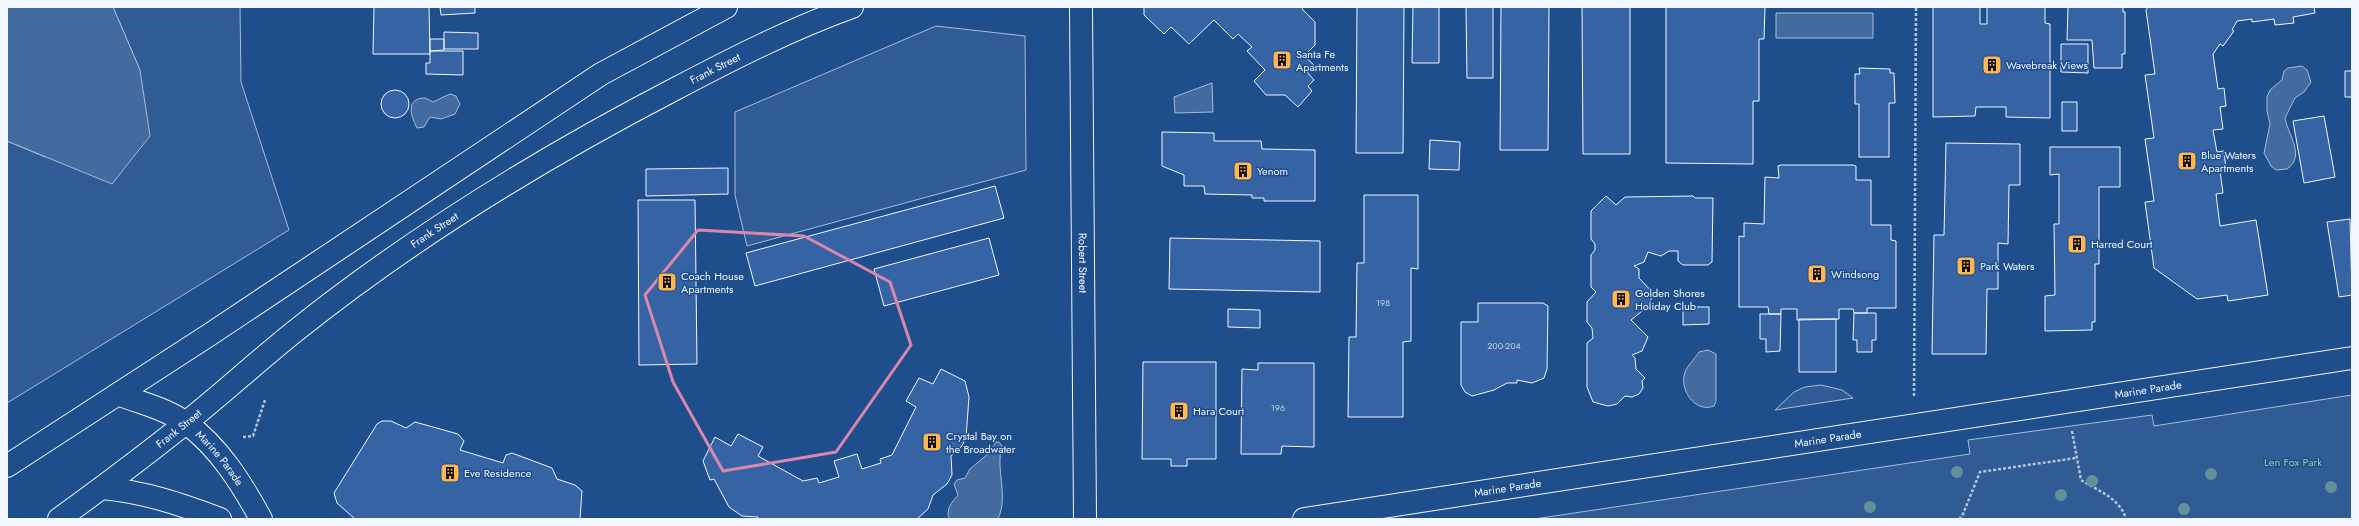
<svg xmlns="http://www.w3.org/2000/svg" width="2359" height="526" viewBox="0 0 2359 526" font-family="Jost,sans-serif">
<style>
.built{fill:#305b95;stroke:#a8bbd7}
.water{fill:#446ba0;stroke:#a8bbd7}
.building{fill:#3563a3;stroke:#f2f6ff}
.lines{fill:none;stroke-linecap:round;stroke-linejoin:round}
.minor-casing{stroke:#f2f6ff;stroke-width:24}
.tertiary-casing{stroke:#f2f6ff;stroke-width:24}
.trunk-casing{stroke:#f2f6ff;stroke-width:24}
.path{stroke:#b3c4dc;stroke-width:2.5;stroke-dasharray:3 2;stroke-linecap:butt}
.minor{stroke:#1f4e8c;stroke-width:22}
.tertiary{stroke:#1f4e8c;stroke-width:22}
.trunk{stroke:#1f4e8c;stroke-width:22}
.tree{fill:#61919a}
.marked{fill:none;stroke:#da87ad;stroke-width:3;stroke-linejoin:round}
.labels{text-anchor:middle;stroke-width:3;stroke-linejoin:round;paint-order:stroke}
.number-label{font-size:9px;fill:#c3d1e8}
.poi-label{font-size:11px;fill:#f2f6ff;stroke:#1f4e8c;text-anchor:start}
.street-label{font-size:11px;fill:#f2f6ff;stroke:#1f4e8c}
.park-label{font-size:11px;fill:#97c8a6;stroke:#1f4e8c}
</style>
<rect width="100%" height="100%" fill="#1f4e8c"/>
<path class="built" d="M113,7h127l1,75 48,148 -282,173v-262l38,16 95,-87z
M936,26l89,10 1,134 -279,76 -12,-51v-83z
M1821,385l21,5 11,8 -78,12 19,-18 11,-5z
M2352,395v124h-818l436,-65 -2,-14 184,-25 2,11z"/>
<path class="water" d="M7,7h106l27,63 10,66 -38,48 -105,-43z
M1776,13h97v25h-97z
M2302,66l5,4 4,12 -7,10 -9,6 -10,20c3,17 21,38 2,51l-11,1 -5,-4 -7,-13 6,-29 -3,-13v-14l3,-7 12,-10 2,-9 4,-3z
M1212,83l1,29 -38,1 -1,-16z
M450,94l6,2 4,8 -5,10 -14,5 -11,-2 -6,10 -7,1c-6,-11 -12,-30 8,-30 3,1 5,3 8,4z
M1708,350l8,4v47l-2,5c-17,7 -33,-13 -30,-30 1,-9 11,-17 15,-24z
M996,442h3l3,4c-7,24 7,49 -4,73h-49c-3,-10 2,-16 9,-24l-4,-11 3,-4 8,-2 5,-9 19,-16z"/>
<path class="building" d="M374,7h55l1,47h-57z
M440,7h35v6l-34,2z
M1144,7h160l-2,2 13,13v23l-11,11 10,9 -7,7 7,8 -6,6 4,5 -14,16 -13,-12h-19l-12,-14 11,-11 -18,-19 5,-4 -14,-13 -5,5 -19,-19 -25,24 -18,-17 -7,7 -20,-19z
M1357,7h47l-1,146h-47z
M1413,7h26v56h-27z
M1466,7h27v71h-26z
M1501,7h48l-1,143h-48z
M1582,7h48v147h-47z
M1666,7h99l-1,32h-5v62h-6v63l-87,-1z
M1933,7h47v17h7v-17h58v16l5,1v94l-44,-1v-10h-30l-1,9 -42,1z
M2068,7h55v5h2v42h-3v14h-28l-2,-28h-25z
M2148,7h166l1,6 -22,4 1,6 -19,2 -1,-6 -22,3v-3l-15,2 -5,9 2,1 -11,15 -3,-2 -7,10 5,35 6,-1 2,18 -6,1 3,22 -10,1 4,22 7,-1 2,19 -6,1 3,22 -7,1 4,32 36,-6 12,75 -40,6 -1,-6 -30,4 -43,-31 -9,-66 9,-1 -9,-62 9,-1 -9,-63 10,-1 -9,-64z
M2352,7v90h-7v-26h7z
M444,32l34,1v16h-34z
M430,39h14v11l-14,1z
M2061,44h27v29l-27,-1z
M430,51h33v24l-37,-1v-11h4z
M1859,68l31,1v4h4l1,30h-6v54h-30v-53h-4v-30h5z
M381 104a14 14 0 1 1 28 0a14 14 0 1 1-28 0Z
M2062,102h15v29h-15z
M2324,116l11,61 -31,6 -11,-62z
M1162,132l52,1v8h47l1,8 53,1v51h-51v-3h-12v-3l-47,-1 -1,-8h-20v-11l-22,-9z
M1430,140l30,2 -1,28 -30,-1z
M1946,143l74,1v41h-11l-1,59 -10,-1v46h-11l-1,65h-54l2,-119h10z
M2050,147h70v40h-21v77h-4v58h-3v8l-47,1v-35l10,-1 -1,-71h5v-50l-9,1z
M1781,165h72l3,1v14h15v45h20v15l5,1v67h-29v5h-13l-1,-4h-14v10l-42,1v-11h-16v5h-12l-1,-7h-29v-71l5,1v-14l20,1 1,-47 14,1 -1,-12z
M728,168v26l-82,2v-27z
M995,186l9,32 -249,68 -9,-33z
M1364,195h54v74l-7,-1v73l-8,1v75h-55l1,-80h7l1,-74h7z
M1606,196l10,9 9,-8 68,-1 2,2h18l-1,64 -4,3h-25l-5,-4v-10h-9l-8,5 -13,-4 -4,10 -10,4 5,3v9l15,16 -7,13 -16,13 17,17 -6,14 -10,4 3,3 1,11 9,9 -3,3 1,7 -4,6 -7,3 -7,-1 -8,8 -9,2 -15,-4 -6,-15v-44l6,-5 -1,-10 -5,-6v-20l9,-10 -5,-5v-32l4,-5v-6l-4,-5v-28z
M638,200h57l2,164 -58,1z
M2350,219l2,76 -13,2 -12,-75z
M989,238l10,37 -115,31 -10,-37z
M1170,238l150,3v51l-151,-3z
M1478,303h65l5,3 -1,63 -3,9 -12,5 -15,-3v3h-10l-13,7 -22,6 -7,-4 -4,-7v-63h17z
M1683,307h26v17l-26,1z
M1228,309l32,1v18l-32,-1z
M1854,313h22v27h-4v12h-15v-12h-4z
M1760,314h21l-1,37 -14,1v-13h-6z
M1799,319h37v53h-37z
M1143,362h73v97h-29v7h-16v-7h-29z
M1258,363h56v84l-32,-1 -1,8h-40l1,-85 16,1z
M941,369l24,12 4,16 -3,40 -4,9 -11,10 1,19 -5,9 -14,11 -5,14 -11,10h-159v-2l-16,-1 -13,-9 -15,-28 -4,1 -7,-19 12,-24 16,9 7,-12 25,13 -5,9 45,25 14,-3 2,5 20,-6 -5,-16 23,-7 5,15 19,-6 -1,-4 12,-4 24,-48 -10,-6 13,-23 14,6z
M382,421h9l15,7 9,-6 43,12 6,7 -4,9 43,13 3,-8 6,-2 40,15 5,11 18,6 7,6 -2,28h-225l-18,-16 -3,-10 43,-69z"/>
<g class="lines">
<g class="minor-casing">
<g id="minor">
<path id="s1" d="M1081,7l4,512"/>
</g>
</g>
<g class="tertiary-casing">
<g id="tertiary">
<path id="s2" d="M118,394c22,9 49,15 68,29 33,24 56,61 75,96"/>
<path d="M102,488c43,4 78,16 118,31"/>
<path id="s3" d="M1304,519l1048,-161"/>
</g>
</g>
<g class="trunk-casing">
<g id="trunk">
<path d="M7,466l202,-131 392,-261 125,-67"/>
<path id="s4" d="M59,519c44,-32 87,-64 129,-98 36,-29 70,-60 106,-89 116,-93 248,-174 381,-243 57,-30 116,-60 177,-82"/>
</g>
</g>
<path class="path" d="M1914,396l2,-389
M2072,431l9,49c17,11 39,18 45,39
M243,437l10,-1 12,-36
M1959,519l4,-5 17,-42 96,-14"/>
<use href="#minor" class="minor"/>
<use href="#tertiary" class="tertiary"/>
<use href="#trunk" class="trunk"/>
</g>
<g class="tree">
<circle cx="1957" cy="472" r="6"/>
<circle cx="2211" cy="474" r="6"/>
<circle cx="2092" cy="481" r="6"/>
<circle cx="2331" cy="487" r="6"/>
<circle cx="2061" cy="495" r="6"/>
<circle cx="1870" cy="507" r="6"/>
<circle cx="2184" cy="509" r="6"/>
</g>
<path class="marked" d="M698,230l106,6 86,46 21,63 -75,107 -113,19 -50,-89 -28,-87z"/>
<defs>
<g id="building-square" transform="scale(1)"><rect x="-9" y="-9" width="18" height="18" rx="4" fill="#ffb74d" stroke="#1f4e8c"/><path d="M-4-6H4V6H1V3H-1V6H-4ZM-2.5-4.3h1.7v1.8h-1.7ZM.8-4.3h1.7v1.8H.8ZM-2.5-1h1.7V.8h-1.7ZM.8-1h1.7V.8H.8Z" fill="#111"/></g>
</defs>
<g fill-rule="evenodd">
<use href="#building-square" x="1282" y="60"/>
<use href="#building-square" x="1992" y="65"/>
<use href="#building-square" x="2187" y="161"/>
<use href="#building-square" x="1243" y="171"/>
<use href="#building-square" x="2077" y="244"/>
<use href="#building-square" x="1966" y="266"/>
<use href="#building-square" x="1817" y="274"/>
<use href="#building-square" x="667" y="282"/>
<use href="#building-square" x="1621" y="299"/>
<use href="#building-square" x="1179" y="411"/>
<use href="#building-square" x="932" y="442"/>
<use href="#building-square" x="450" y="473"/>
</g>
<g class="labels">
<g class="number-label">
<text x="1383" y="306">198</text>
<text x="1504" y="349">200-204</text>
<text x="1278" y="411">196</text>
</g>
<g class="poi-label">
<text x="1296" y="58">Santa Fe<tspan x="1296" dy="13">Apartments</tspan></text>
<text x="2006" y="69">Wavebreak Views</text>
<text x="2201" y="159">Blue Waters<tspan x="2201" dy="13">Apartments</tspan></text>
<text x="1257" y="175">Yenom</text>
<text x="2091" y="248">Harred Court</text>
<text x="1980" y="270">Park Waters</text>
<text x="1831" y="278">Windsong</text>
<text x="681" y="280">Coach House<tspan x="681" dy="13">Apartments</tspan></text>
<text x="1635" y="297">Golden Shores<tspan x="1635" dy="13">Holiday Club</tspan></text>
<text x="1193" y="415">Hara Court</text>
<text x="946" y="440">Crystal Bay on<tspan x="946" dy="13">the Broadwater</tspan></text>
<text x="464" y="477">Eve Residence</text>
</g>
<g class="street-label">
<text dy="4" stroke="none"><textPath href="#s4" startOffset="798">Frank Street</textPath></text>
<text dy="4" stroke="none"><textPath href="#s4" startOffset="474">Frank Street</textPath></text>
<text dy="4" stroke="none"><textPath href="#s1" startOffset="256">Robert Street</textPath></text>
<text dy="4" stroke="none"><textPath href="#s3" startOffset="854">Marine Parade</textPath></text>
<text dy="4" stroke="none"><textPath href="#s4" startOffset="150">Frank Street</textPath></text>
<text dy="4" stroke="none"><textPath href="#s3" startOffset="530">Marine Parade</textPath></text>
<text dy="4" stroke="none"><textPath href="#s2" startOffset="123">Marine Parade</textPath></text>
<text dy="4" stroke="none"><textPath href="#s3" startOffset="206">Marine Parade</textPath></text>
</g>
<g class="park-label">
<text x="2293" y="466">Len Fox Park</text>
</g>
</g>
<rect width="2359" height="526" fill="none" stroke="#f2f6ff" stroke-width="16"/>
</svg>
